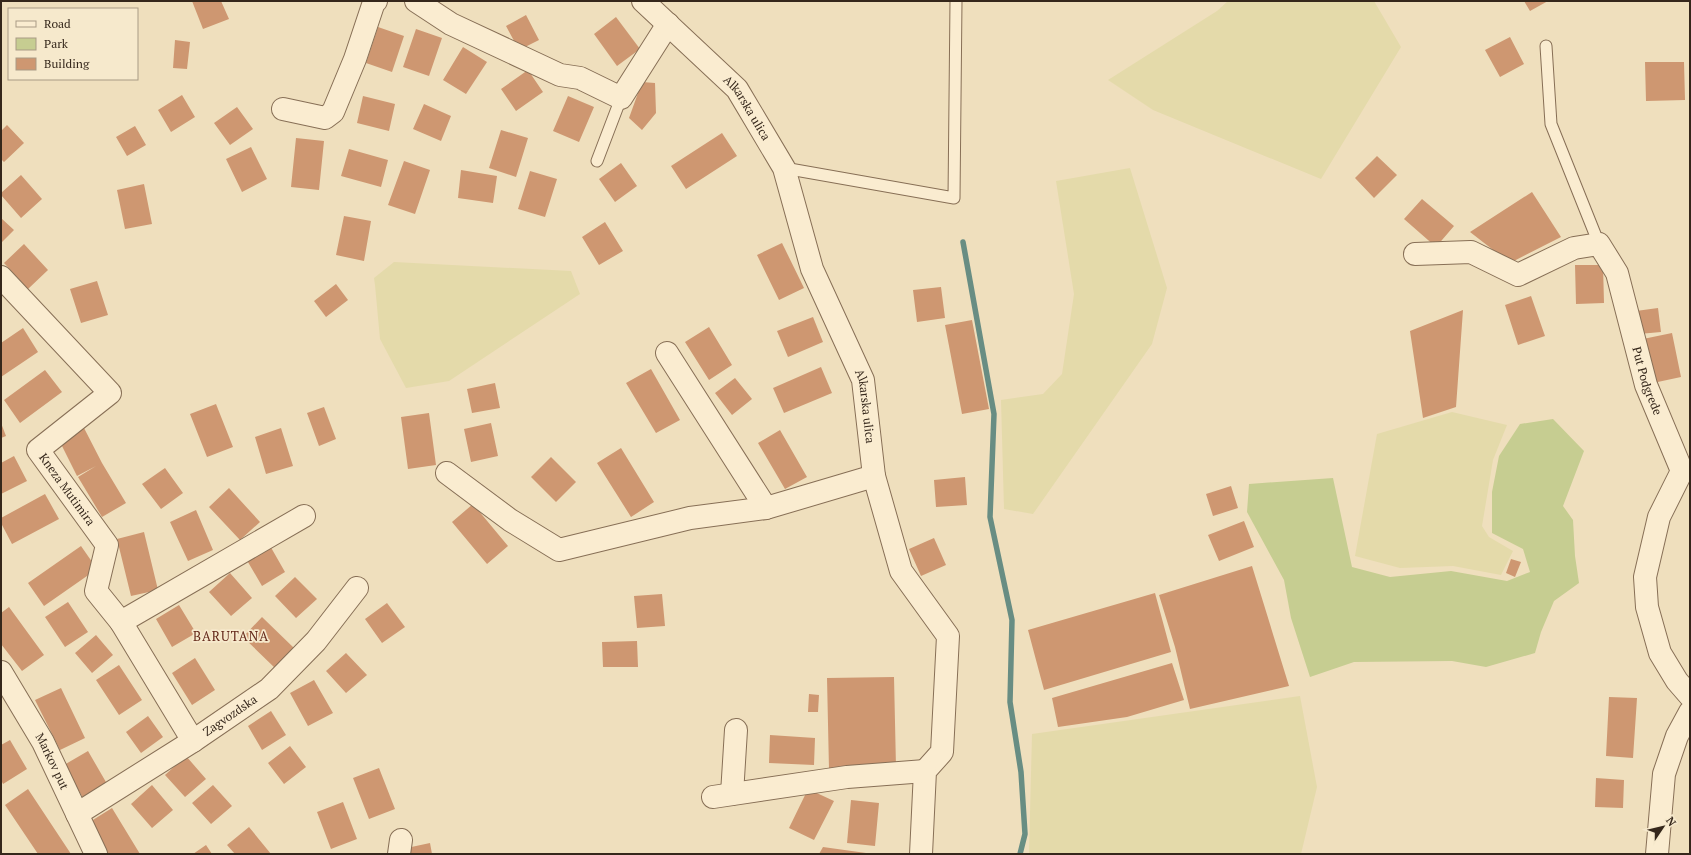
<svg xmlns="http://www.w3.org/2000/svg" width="1691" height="855" viewBox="0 0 1691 855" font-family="'PT Serif',serif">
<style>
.farmland{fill:#e4daaa}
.green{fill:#c6cd91}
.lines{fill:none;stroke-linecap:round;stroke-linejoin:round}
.stream{stroke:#688d83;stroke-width:5.5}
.building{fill:#ce9771}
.service-casing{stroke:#876f56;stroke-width:13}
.minor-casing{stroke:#876f56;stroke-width:24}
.tertiary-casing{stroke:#876f56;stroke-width:24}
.service{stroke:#faecd0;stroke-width:11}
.minor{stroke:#faecd0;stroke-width:22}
.tertiary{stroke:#faecd0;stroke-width:22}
.labels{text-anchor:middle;stroke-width:3.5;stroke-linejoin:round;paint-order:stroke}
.street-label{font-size:12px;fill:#35271b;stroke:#f6e9cc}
.neighbourhood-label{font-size:13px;letter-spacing:1px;fill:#632819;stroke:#f6e9cc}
</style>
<rect width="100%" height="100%" fill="#efdfbd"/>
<path class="farmland" d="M1228,1h146l27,46 -80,132 -168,-69 -45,-30 109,-69z
M1130,168l37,120 -15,56 -119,170 -29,-5 -3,-109 42,-6 19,-20 12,-80 -18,-113z
M394,262l177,9 9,23 -131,87 -43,7 -26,-49 -5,-54 -1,-7z
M1452,412l55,13 -14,35 -11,66 7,11 24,14 -12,24 -48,-9 -53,2 -45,-12 22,-122z
M1300,696l17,91 -16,67h-272l3,-120z"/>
<path class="green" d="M1553,419l31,32 -21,55 10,14 2,36 4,27 -25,18 -13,31 -6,21 -49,14 -34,-6 -98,1 -44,15 -19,-59 -7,-38 -37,-68 2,-28 84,-6 19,89 38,10 61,-6 56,10 23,-9 -7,-23 -31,-16v-41l7,-36 21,-32z"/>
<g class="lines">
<path class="stream" d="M963,242l31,172 -4,103 22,103 -2,82 11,70 4,62 -5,20"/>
</g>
<path class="building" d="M192,1h29l8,18 -26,10z
M1524,1h24l-18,10z
M526,15l13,25 -20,10 -13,-24z
M616,17l24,32 -23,17 -23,-32z
M378,27l26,9 -12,36 -26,-9z
M416,29l26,9 -13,38 -26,-9z
M1510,37l14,27 -24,13 -15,-27z
M175,40l15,2 -3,27 -14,-1z
M463,47l24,15 -21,32 -23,-14z
M1645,62h39l1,38 -39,1z
M528,70l15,22 -27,19 -15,-22z
M642,82l13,1 1,30 -14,17 -13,-12z
M182,95l13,22 -24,15 -13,-22z
M363,96l32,8 -6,27 -32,-8z
M568,96l26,11 -15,35 -26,-11z
M424,104l27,12 -10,25 -28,-12z
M237,107l16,22 -23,16 -16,-22z
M7,125l17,18 -20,19 -3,-3v-28z
M135,126l11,19 -19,11 -11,-19z
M501,130l27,8 -12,39 -27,-9z
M722,133l15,23 -51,33 -15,-23z
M296,138l28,3 -5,49 -28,-3z
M251,147l16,32 -25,13 -16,-33z
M349,149l39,11 -7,27 -40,-11z
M1377,156l20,19 -23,23 -19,-20z
M404,161l26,9 -15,44 -27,-9z
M621,163l16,23 -22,16 -16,-23z
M461,170l36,6 -4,27 -35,-5z
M530,171l27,8 -12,38 -27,-8z
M21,175l21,24 -21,19 -20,-23v-2z
M144,184l8,40 -27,5 -8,-39z
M1532,192l29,45 -51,26 -40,-31z
M1422,199l32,27 -18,21 -32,-28z
M344,216l27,5 -7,40 -28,-6z
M1,218l13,12 -13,13z
M605,222l18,29 -24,14 -17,-28z
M782,243l22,45 -25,12 -22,-45z
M24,244l24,26 -20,19 -24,-26z
M1575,265h28l1,38 -28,1z
M97,281l11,34 -27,8 -11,-34z
M336,284l12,16 -22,17 -12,-16z
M941,287l4,31 -28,4 -4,-32z
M1531,296l14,40 -27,9 -13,-40z
M1658,308l3,24 -22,2 -3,-23z
M1463,310l-7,97 -33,11 -13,-87z
M813,317l10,25 -35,15 -11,-26z
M972,320l17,89 -27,5 -17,-89z
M709,327l23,38 -23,15 -24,-38z
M23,328l15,24 -37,25v-34z
M1672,333l9,44 -28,6 -10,-44z
M821,367l11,26 -48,20 -11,-25z
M651,369l29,51 -24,13 -30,-50z
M45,370l17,22 -42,31 -16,-23z
M735,378l17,21 -20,16 -17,-22z
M495,383l5,25 -28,5 -5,-24z
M216,404l17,43 -26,10 -17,-43z
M324,407l12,32 -17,7 -12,-33z
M429,413l7,52 -28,4 -7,-52z
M1,423l5,13 -5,2z
M491,423l7,33 -27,6 -7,-33z
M84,428l18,35 24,40 -24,14 -24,-40 18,-11 -19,10 -18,-36z
M281,428l12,38 -27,8 -11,-37z
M780,430l27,47 -22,12 -27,-46z
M621,448l33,54 -23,15 -34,-54z
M14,456l13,25 -26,13v-31z
M551,457l25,25 -20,20 -25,-25z
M165,468l18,25 -22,16 -19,-25z
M965,477l2,28 -31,2 -2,-27z
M1231,486l7,22 -25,8 -7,-22z
M229,488l31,34 -20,18 -31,-33z
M45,494l14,25 -47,25 -11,-21v-5z
M473,504l35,42 -21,18 -35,-42z
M196,510l17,40 -25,11 -18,-39z
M1244,521l10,26 -35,14 -11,-26z
M144,532l14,58 -27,6 -14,-57z
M934,538l12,27 -25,11 -12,-27z
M269,544l16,28 -23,14 -17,-29z
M81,546l16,23 -53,37 -16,-23z
M1511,559l10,3 -6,15 -9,-4z
M1252,566l37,120 -99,23 -15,-62 -16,-52z
M230,573l22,25 -21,18 -22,-24z
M295,577l22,22 -21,19 -21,-22z
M1155,593l16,59 -127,38 -16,-60z
M662,594l3,32 -28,2 -3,-32z
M68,602l20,30 -23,15 -20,-30z
M387,603l18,24 -23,16 -17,-24z
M179,605l17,28 -24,14 -16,-28z
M9,607l35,48 -22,16 -21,-27v-31z
M262,617l33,32 -19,20 -33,-32z
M96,635l17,20 -21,18 -17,-20z
M637,641l1,26h-35l-1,-25z
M346,653l21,22 -21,18 -20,-22z
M195,658l20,32 -23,15 -20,-32z
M1172,663l12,37 -57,17 -69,10 -6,-29z
M119,665l23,35 -23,15 -23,-35z
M894,677l2,90 -67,2 -2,-91z
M314,680l19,33 -25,13 -18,-33z
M61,688l24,50 -25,12 -25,-50z
M809,694l10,1 -1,17h-10z
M1609,697l28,1 -4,60 -27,-2z
M271,711l15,24 -24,15 -14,-24z
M148,716l15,21 -22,16 -15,-21z
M770,735l45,3 -1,27 -45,-2z
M10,740l17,29 -24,15 -2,-4v-35z
M290,746l16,21 -22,17 -16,-21z
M88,751l22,38 -24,14 -22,-38z
M186,756l20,23 -21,18 -20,-22z
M379,768l16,41 -26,10 -16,-41z
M1596,778l28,2 -1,28 -28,-1z
M152,785l21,25 -21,18 -21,-24z
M213,785l19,21 -21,18 -19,-21z
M28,789l43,65h-33l-33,-49z
M808,789l26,12 -20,39 -25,-12z
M851,800l28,3 -4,43 -28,-3z
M343,802l14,37 -26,10 -14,-37z
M112,808l28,46h-33l-19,-31z
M249,827l22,27h-36l-8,-9z
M430,843l2,11h-29l-1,-5z
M206,845l6,9h-19z
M823,847l43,6v1h-47z"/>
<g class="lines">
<g class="service-casing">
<path id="service" d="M1546,46l5,78 48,120
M597,161l24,-63
M784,168l170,30 2,-197"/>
</g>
<g class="minor-casing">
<g id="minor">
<path d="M416,1l35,23 109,51 20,3 41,20 47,-74"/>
<path id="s1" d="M643,1l94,88 47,79 28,101 51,111 11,96 27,95 47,65 -6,116 -17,19 -4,83"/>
<path d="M283,109l42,9 8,-6 22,-53 19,-57 2,-1"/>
<path id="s2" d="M1415,254l56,-2 47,23 56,-27 25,-4 18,29 29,112 36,86 -23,46 -14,60 2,30 13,46 17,28 13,15"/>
<path id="s3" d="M1,277l109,116 -72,57 69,95 -11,46 25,31 72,119"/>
<path d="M667,353l99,155"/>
<path d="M447,473l63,47 49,30 131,-32 76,-10 108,-32"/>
<path d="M121,622l183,-106"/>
<path id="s4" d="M1,672l42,70 53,112"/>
<path d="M732,794l4,-64"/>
<path d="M713,797l134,-20 78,-6"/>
<path id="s5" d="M77,814l116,-73 76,-52 47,-48 41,-53"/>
<path d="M399,854l2,-14"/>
</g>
</g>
<g class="tertiary-casing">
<path id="tertiary" d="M1657,854l7,-80 13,-38 13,-24"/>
</g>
<use href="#service" class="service"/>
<use href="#minor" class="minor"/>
<use href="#tertiary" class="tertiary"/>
</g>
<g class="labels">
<g class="street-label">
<text dy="4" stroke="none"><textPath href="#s1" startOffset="150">Alkarska ulica</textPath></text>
<text dy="4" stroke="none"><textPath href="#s2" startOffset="342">Put Podgrede</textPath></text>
<text dy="4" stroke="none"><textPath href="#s1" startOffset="474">Alkarska ulica</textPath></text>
<text dy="4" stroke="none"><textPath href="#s3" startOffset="300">Kneza Mutimira</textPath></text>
<text dy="4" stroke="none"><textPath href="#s5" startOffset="182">Zagvozdska</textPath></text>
<text dy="4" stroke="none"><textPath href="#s4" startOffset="103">Markov put</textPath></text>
</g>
<g class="neighbourhood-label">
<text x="231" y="641">BARUTANA</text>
</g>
</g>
<rect width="1691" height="855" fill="none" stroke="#35271b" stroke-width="4"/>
<rect x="8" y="8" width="130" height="72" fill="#f6e9cc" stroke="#a99b85"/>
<rect x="16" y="21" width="20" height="6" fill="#faecd0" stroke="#a99b85"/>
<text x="44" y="28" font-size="12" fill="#35271b">Road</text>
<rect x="16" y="38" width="20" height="12" fill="#c6cd91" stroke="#a99b85"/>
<text x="44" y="48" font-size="12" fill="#35271b">Park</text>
<rect x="16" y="58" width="20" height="12" fill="#ce9771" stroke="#a99b85"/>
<text x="44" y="68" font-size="12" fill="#35271b">Building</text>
<g transform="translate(1663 827) rotate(55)" stroke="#f6e9cc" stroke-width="3" paint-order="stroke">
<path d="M0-3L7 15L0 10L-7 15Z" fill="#35271b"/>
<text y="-6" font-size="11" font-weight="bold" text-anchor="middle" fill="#35271b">N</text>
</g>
</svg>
